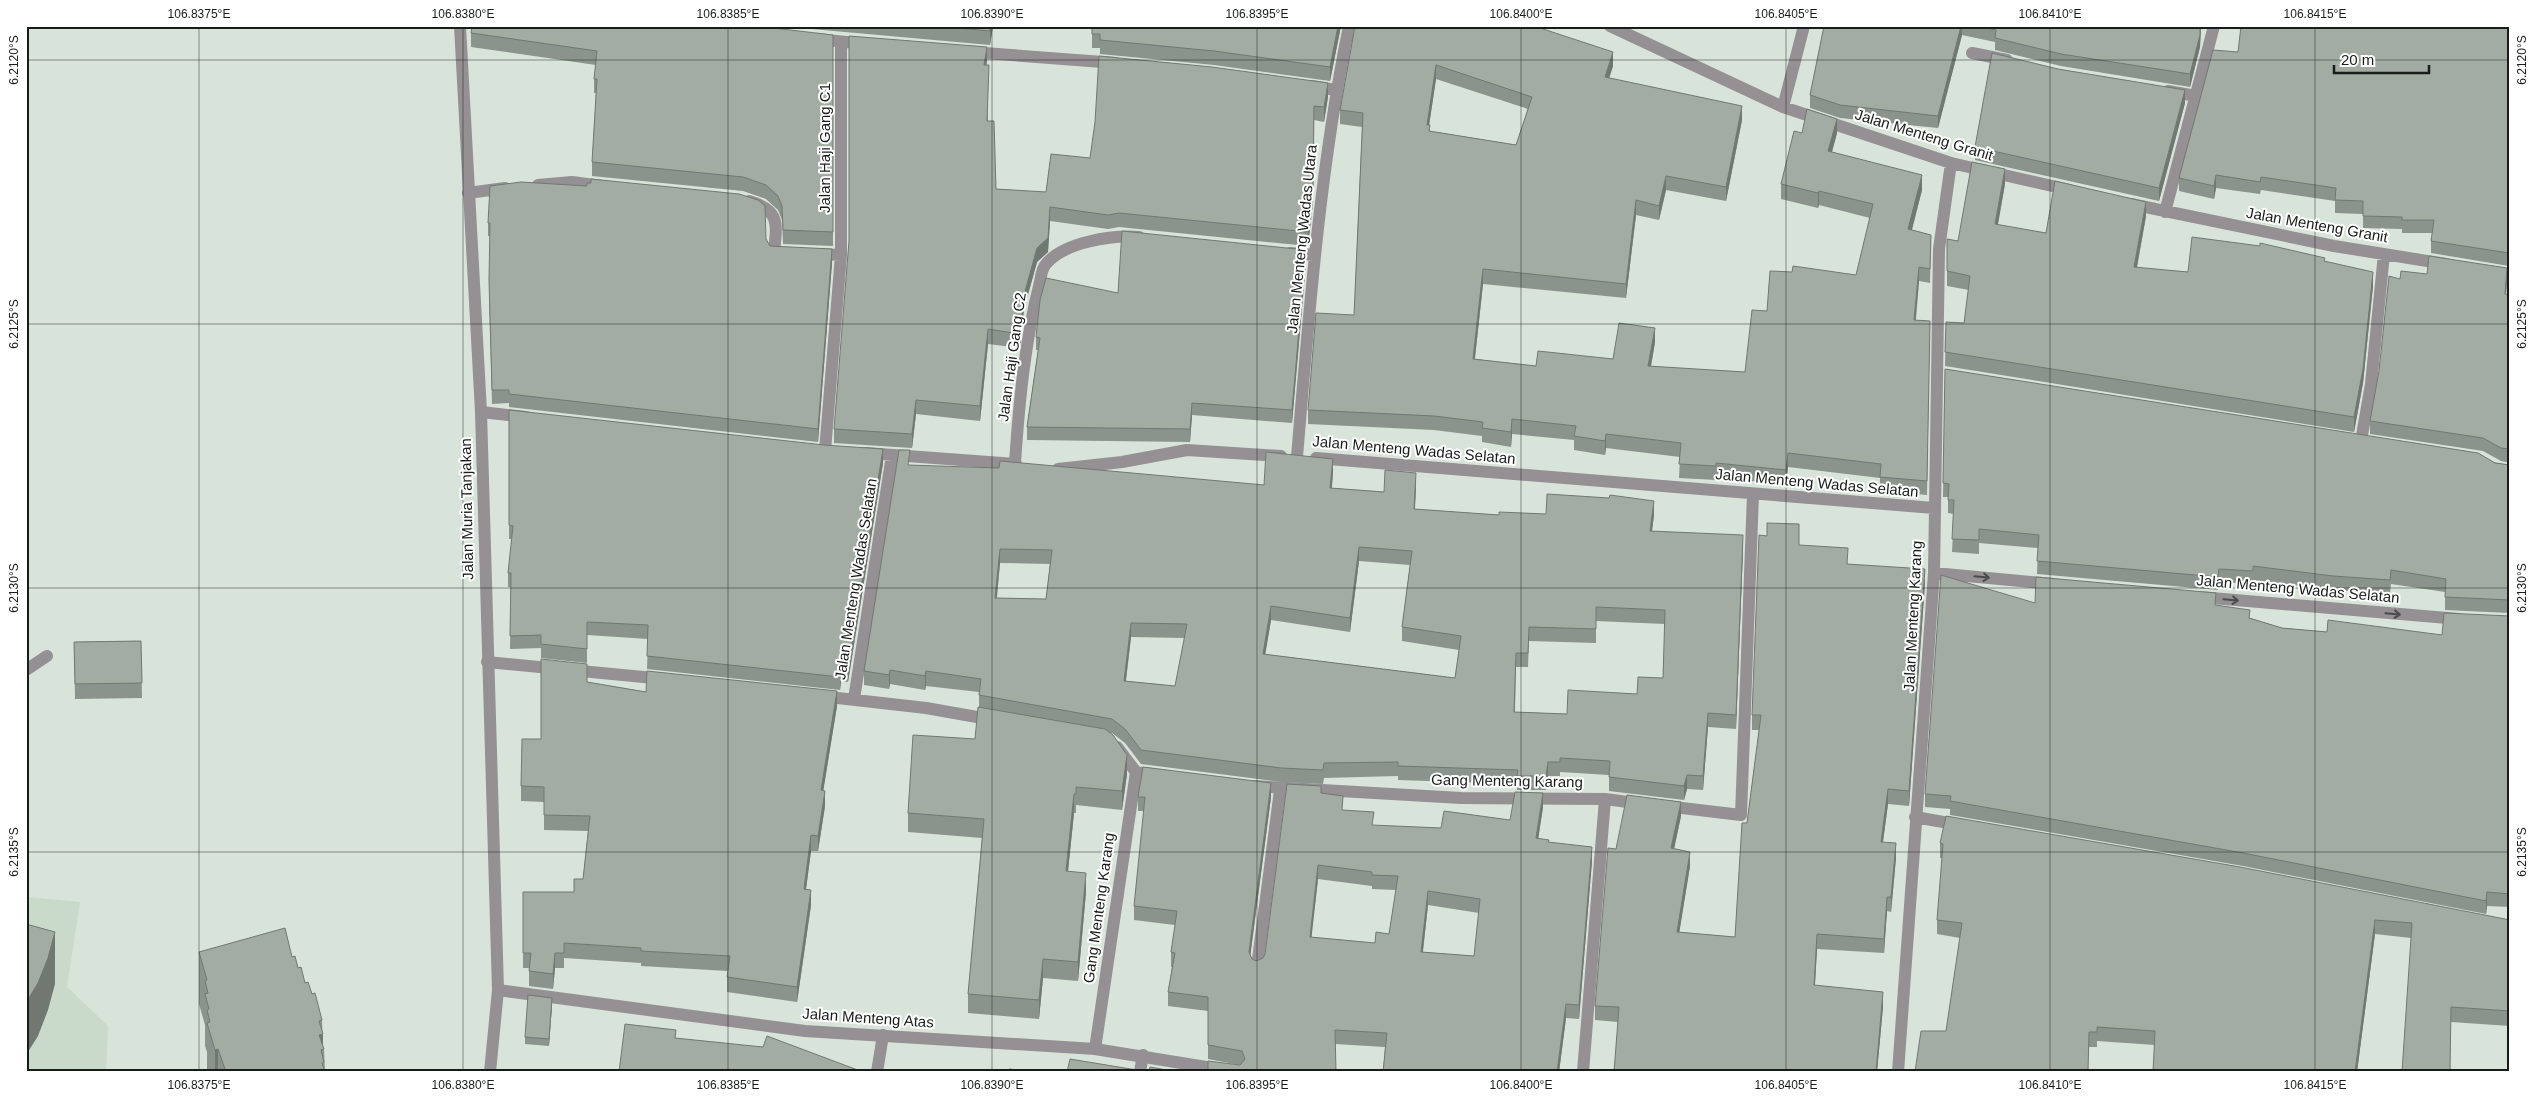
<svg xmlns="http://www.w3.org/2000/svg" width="2536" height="1098" viewBox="0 0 2536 1098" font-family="Arial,sans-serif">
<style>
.built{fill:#c9d9ca}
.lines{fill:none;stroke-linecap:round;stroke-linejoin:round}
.minor{stroke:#949093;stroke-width:12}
.tertiary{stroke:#949093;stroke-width:12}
.wall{fill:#8b948c;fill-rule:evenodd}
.shaded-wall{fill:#717872}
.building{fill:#a2aca3;stroke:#717872;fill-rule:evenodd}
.oneway{stroke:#4a4b4a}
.ticks{fill:none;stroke:#191d1a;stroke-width:1;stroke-opacity:0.45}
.labels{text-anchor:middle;stroke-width:4;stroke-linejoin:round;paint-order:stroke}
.street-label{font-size:15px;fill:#191d1a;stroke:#fff}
.neatline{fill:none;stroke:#191d1a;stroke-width:2}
.ticks-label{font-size:12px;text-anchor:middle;fill:#191d1a}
</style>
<rect width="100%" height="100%" fill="#d8e3d9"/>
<path class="built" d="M26,897l54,5 -13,85 41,39 -2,46h-80z"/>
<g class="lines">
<path class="minor" d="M1610,26l173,81 168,56 119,27
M817,39l49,5
M971,52l145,11
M1972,53l35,7
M1312,86l24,4
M2168,91l28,5
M1783,107l21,-81
M538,185l34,-3 30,4
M468,193l37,-5
M749,201c31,9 28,22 25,51l11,1
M2131,204l203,42 112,18
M2165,212l49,-186
M1290,253l24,2
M815,254l26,1
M481,412l45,5
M2361,441l10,-57 13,-130
M825,451l16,-196v-213
M866,453l150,11
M1297,457c12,-145 23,-289 52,-431
M1316,458l618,50
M1015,463c4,-60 10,-123 25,-181 1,-6 2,-14 6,-18 18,-22 66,-29 93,-27
M1058,469l64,-7 65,-12 94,6
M1934,573l119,11
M2200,597l259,22
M487,662l177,17
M26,670l21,-14
M820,696l106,12 68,12
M854,699l38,-244
M1117,747l19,25 23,3
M1254,786l207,12 144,1 38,5
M1665,806l76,9 12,-321
M1915,817l45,8
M1257,967l23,-177
M1095,1049l41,-277
M877,1072l6,-37
M1140,1072l3,-17
M1583,1072l22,-273
M1898,1072l36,-499 5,-324 12,-86"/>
<path class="tertiary" d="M460,26l21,386 17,578 -8,82
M498,990l307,41 290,18 142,23"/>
</g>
<path class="wall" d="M778,26h215l-3,19z
M1092,26h249l-11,55 -116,-16 -114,-11v-6h-8z
M1355,26l258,40 -4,12 133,42 -16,81 -60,-11 -7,30 -23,-5 -10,83 -143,-14 -8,75 61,7 77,-7 42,-17 -4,25 94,5 22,-61 89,-36 14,-57 -51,-13 -1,3 -37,-9v-15l21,-51h35l-5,19 90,38 -10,40 19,5 -1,48 -11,-2 -3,39 14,1 -3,174 -47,-4v-13l-92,-11 -2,18 -70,-8v3l-37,-2 1,-21 -74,-9 -1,7 -31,-5v-10l-62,-6 -1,13 -29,-5v-6l-48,-6 -126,-6v-14l46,-95 8,-188 -22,-3v-14zM1436,79l92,30 -12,36 -86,-14 -1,-6z
M1824,26h377l-1,21 -10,40 -129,-21 -66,-16v-8l-33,-7 -24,93 -98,-10 -30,-10v-13z
M2510,26v233l-1,7 -78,-13v-12l2,-8h-31v-4l-39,-1v-14l-28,-1v-12l-74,-11 -1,4 -44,-6 -2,11 -35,-8v-13l59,-126z
M471,33l362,2v211l-50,-2 -1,-24 -4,-10 -12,-11 -23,-8 -151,-15v-14l4,-69h-2v-14l2,-14 -125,-18z
M987,61l-1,4 2,56 8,68 50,3 44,-34 238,-61 -4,25 -10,-2 -1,82 -5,44 -189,-19 -11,2 -58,-8 -2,31 -11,10 -13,47 -4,39 -32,-4 -8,77 -64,-7 -4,34 -78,-5v-14z
M2185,103l-26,98 -184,-41v-13z
M2005,184l-7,41 48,8 100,-17 -9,52 51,4 137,-11 48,25 -10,97 -9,49 -409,-66 1,-44 18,1 5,-33 -22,-4v-47l11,2z
M488,223l278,16 4,7 62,17 -14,179 -309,-35v-4l-17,1 -3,-111 1,-57h-2z
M1306,262l-14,161 -100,-8 -2,27 -163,-2v-13l11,-77h-2v-13l82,-44z
M2427,274l80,8 -1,12 4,1v168l-9,-2 -18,-10 -113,-17v-13l30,-142z
M1945,369l565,96v148l-65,-3v-18l-54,-8 -1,9 -57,-3 -80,-10v4l-34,-2 -1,8 -181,-16 1,-26 -59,-5v11l-27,-2 2,-38 -6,-1v-16h-5z
M509,410l374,53 -35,219 -7,-1 -1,9 -193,-21 1,-30 -61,-4v28l-46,-5v-10l-31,1 1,-62h-3v-14l4,-34h-3z
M910,465l354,20 69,-12 -1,15 52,4 32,-5 -1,22 84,6 47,-1 108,1 -2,16 91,18 -7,180 -28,-2 -5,63 -16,-1 -3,11 -75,-9v-16l-49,-3v4h-12l-2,14h-29v-6l-119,-4v-4l-74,2 -1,6 -42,-2 -140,-18 -16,-21 -13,-10h-2l17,41 -5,36 -46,-5v8h-2l-6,58 18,21 -8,89 -35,-3 -4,41 -71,-6v-19l14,-156 -74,-6v-19l67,-74 4,-32v-15l-53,-6 -1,4 -35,-6 -1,5 -25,-4v-14zM1359,561l51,4 -8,62v14l57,9 -4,28 -190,-24 6,-34 79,12zM1000,563l50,1 -4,35 -49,-1zM1596,621l69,3 -2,54 -26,16 -70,20 -52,-2 1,-45h12l1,-26 67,2zM1131,637l54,1 -10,48 -49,-5z
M1767,536l32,9 49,19 77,19 -16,223 -21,-2 -5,38 13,16 -5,54 -4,-1 -3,42 -67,-4 -2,36 68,22 -6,65h-263l4,-50 -23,-2v-14l21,-157 65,-33 -7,33 16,17 -11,66 56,5 12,-114 12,-93h-7v-15z
M2035,603l181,2 34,13 32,10 45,4 115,3 68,-19v291l-23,-1 -1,8 -243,-48 -293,-51v-6l-25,-2v-13z
M141,641l1,57 -67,1 -1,-57z
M587,682l59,10 191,14 -14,85 2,15 -7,45h-7l-5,38 5,16 -14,97 -70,-10v-15l1,-6 -87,-5v-3l-77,-5v10h-9l-2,21 -24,-3v-18h-6v-76h51l9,-13 5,-48 -44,-1v-28l-23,-1v-15l20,-47z
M1321,793l22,17 31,16 67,2 69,-8 33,-13 -5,32 11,3 43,19 -13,158 -13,-1 -7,54h-176l2,-25 -50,-3 -95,21 -32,-6v-48l-40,-5v-14l4,-25h-1v-15l4,-27 -41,-5v-14l10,-95h-6v-14h133l-21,158 2,4 4,2 7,-3 2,-4zM1318,879l54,7v3l24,1 -7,44 -14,9 -64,-6zM1428,905l51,8 -5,43 -51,-4z
M1940,843l570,77v106l-59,-4 -40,-84 -36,-4 -18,138h-204l2,-27 -58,-4v6h-8l-143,-16 14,-93 -23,-4v-14l5,-62h-2z
M199,952l93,5 13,26 7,11 10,26 1,26 1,3 1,23h-118v-20l-2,-6v-21l-6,-21z
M552,1005l-3,41 -24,-2v-7z"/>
<path class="shaded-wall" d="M990,26h3l-3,19z
M1338,26h3l-11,55v-14z
M1961,26h1v9l-24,93v-12z
M2200,26h1l-1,21 -10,40v-13z
M987,47v14l-3,18v-14z
M1613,52v14l-8,25v-14z
M1436,65v14l-9,60v-14z
M1328,83v14l-4,25v-15z
M2185,90v13l-26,98v-13z
M1314,106l-1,96 -5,44v-14z
M1742,106v14l-16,81v-14z
M1837,119v14l-9,33v-15z
M2005,169v15l-10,55v-15z
M1922,175v15l-14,54v-15z
M2216,175v13l-2,11v-13z
M1666,176v14l-7,30v-14z
M1819,191v14l-1,3v-15z
M1636,200v15l-10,83v-14z
M2146,202v14l-12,66v-15z
M1050,207v14l-2,31 -11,10 -13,47 -4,39v-14l4,-39 13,-47z
M832,249v14l-14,179v-13z
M1306,250v12l-14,161v-13z
M1919,267v14l-5,53v-14z
M2507,268v14l-2,26v-14z
M1483,269v15l-10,90v-15z
M2373,272v14l-10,97 -9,49v-15z
M1655,328v14l-7,39v-15z
M988,329v15l-8,77v-15z
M916,400v14l-4,34v-14z
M1192,403v12l-2,27v-13z
M1512,419v15l-1,13v-15z
M1606,434v14l-1,7v-14z
M883,449v14l-35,219v-13z
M1788,453v14l-2,18v-15z
M1333,459v14l-3,29v-14z
M1416,473v14l-2,36v-14z
M1654,501v14l-4,30v-14z
M1743,535v14l-7,180v-14z
M1359,547v14l-9,71v-14z
M1000,549v14l-5,49v-14z
M1925,569v14l-16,223v-15z
M2219,569v13l-1,8v-13z
M1271,606v14l-8,48v-14z
M1131,623v14l-7,58v-14z
M841,667v14l-1,9v-13z
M890,670v14l-1,5v-14z
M926,671v15l-1,4v-14z
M837,691v15l-16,99v-15z
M1708,713v14l-5,63v-14z
M1127,755v19l-5,36v-19z
M1548,762v14l-2,14v-14z
M1687,775v14l-3,11v-14z
M1271,783v14l-22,169v-14z
M1888,789v15l-7,52v-14z
M825,791v15l-7,45v-15z
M1543,793v14l-7,46v-15z
M1074,794v19l-8,77v-19z
M1681,802v14l-10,47v-15z
M811,835v16l-7,53v-15z
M1896,843v15l-5,54v-15z
M1592,847v14l-13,158v-14z
M1690,852v14l-13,81v-15z
M1318,865v14l-8,72v-14z
M1086,873v19l-8,89v-19z
M811,890v15l-14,97v-15z
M1428,891v14l-7,62v-15z
M2487,892v14l-1,8v-13z
M1887,897v14l-3,42v-14z
M2375,920v14l-18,138h-2z
M55,932v52l-7,26 -10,26 -12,19v-52z
M1817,934v15l-3,51v-15z
M555,953v15l-2,21v-15z
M1043,959v19l-4,41v-19z
M1883,992v15l-6,65h-1z
M552,998v7l-3,41v-7z
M1566,1004v14l-7,54h-2z
M323,1034v16h-2l-2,-15z
M218,1049v23h-3v-22z"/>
<path class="building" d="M472,26h284l77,9v197l-50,-2 -1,-24 -4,-10 -12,-11 -23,-8 -151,-15 5,-83h-3l3,-28 -126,-18z
M936,26h54v5z
M1092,26h246l-8,41 -116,-16 -114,-11v-6h-8z
M1355,26h179l79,26 -8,25 137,29 -16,81 -60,-11 -7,30 -23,-6 -10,84 -143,-15 -10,90 63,7 2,-15 75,8 6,-36 36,5 -7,38 97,6 7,-62 15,1 3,-40 22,1 1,-6 63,9 17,-71 -54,-13 -1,2 -37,-9 13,-53 8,2 5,-24 30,10 -9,32 94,24 -14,54 23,6 -1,34 -11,-2 -5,53 16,1 -3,160 -47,-4 1,-13 -93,-11 -2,17 -70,-7v3l-37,-2 2,-21 -75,-9 -1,7 -31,-5 2,-10 -64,-7 -1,13 -29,-4 1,-6 -49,-6 -126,-6 8,-97 38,2 9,-202 -23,-3zM1436,65l96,32 -16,48 -87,-14 1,-6h-3z
M1824,26h137l-23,90 -98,-11 -30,-10z
M1978,26h222v9l-10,39 -129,-20 -66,-16 1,-8z
M2241,26h269v220l-1,7 -78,-12 3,-21h-32v-3l-39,-1v-15l-28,-1 1,-12 -75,-11 -1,5 -44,-7 -2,11 -35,-8 34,-128 25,2z
M849,36l138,11 -3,18h5l-2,56h7l2,68 50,3 5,-38 39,4 5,-36 4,-66 113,11 116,16 -4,24 -10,-1 -1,82 -5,44 -189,-19 -11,2 -58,-8 -2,31 -11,10 -13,47 -4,39 -32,-5 -8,77 -64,-6 -4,34 -78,-5 15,-188z
M1992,53l66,16 127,21 -26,98 -184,-41z
M1972,162l33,7 -10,55 51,9 9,-52 91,21 -12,65 54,5 4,-35 68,9v-3l65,15 -1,3 49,11 -10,97 -9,48 -409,-65 1,-30 18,1 6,-47 -23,-5v-32l11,2z
M591,179l148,15 19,6 7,6 1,33 4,7 62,3 -14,180 -309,-35v-4h-17l-3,-110 1,-57h-2l2,-37 31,-4 66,4v-3h4z
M1122,231l184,19 -14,160 -100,-7 -2,26 -163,-2 13,-89 -4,-1 4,-37 6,-22 72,15z
M2429,256l78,12 -2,26 5,1v154l-9,-1 -18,-10 -113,-17 9,-50 10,-95 11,3 1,-8 26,3z
M1945,369l533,84 17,10 15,2v135l-65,-3 1,-18 -55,-9 -1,10 -57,-4 -80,-10v5l-34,-2 -1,8 -181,-16 2,-26 -60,-6v11l-27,-1 2,-39h-6l1,-16 -6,-1z
M509,410l315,35 59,4 -35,220 -7,-2 -1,10 -193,-21 1,-31 -61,-3v27l-46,-5v-9l-31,1 1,-63h-3l5,-47 -4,-1z
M899,450h11l-2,15 91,3 1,-7 264,24 2,-33 67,7 -3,29 54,4 1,-22 31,3 -2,36 85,6v-3l47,2 1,-20 62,4 1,-3 44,6 -4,30 93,4 -7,180 -28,-2 -5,63 -16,-1 -3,11 -75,-9 1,-16 -50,-3v4h-12l-2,14h-29l1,-6 -120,-4v-4l-74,1 -1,7 -42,-2 -140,-18 -16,-21 -13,-10 -133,-24 2,-16 -55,-8 -1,5 -35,-6 -1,5 -25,-4zM1359,547l53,4 -10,76 59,9 -6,42 -192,-24 8,-48 79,12zM1000,549l52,1 -6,49 -51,-1zM1596,607l69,3 -2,68 -25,-1 -1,17 -69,-4 -1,24 -53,-2 2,-59h12l1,-26 67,2zM1131,623l56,1 -12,62 -51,-5z
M1767,523l32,1v21l49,3 -1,16 78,5 -16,222 -21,-2 -7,53 15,1 -5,54h-4l-3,42 -67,-5 -3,51 69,7 -7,80h-262l5,-65 -24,-1 13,-158 8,1 11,-54 54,7 -10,46 19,4 -13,80 58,5 7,-114h5l14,-108h-9l7,-180 8,1z
M1941,575l94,28 1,-26 180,16 -1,12 35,5 -1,8 33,10 45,4 1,-12 114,15 2,-22 66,3v278l-23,-2 -1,9 -243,-48 -293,-52 1,-5 -26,-2z
M141,641l1,42 -67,1 -1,-42z
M541,659l46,5v18l59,10 1,-21 190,20 -16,99 4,1 -7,45 -7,-1 -7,54 7,1 -14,97 -70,-10 3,-21 -89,-5v-3l-77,-5v10h-9l-2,21 -24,-3 2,-18h-8v-61h51v-13h9l7,-63 -46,-1v-28l-23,-1 1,-47h19z
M978,707l127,22 8,6 14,20 -5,36 -46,-4v7h-2l-8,77 20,2 -8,89 -35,-3 -4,41 -71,-6 16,-175 -76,-6 5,-78 62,4z
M1143,767l128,16 -22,169 3,7 4,2 7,-3 2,-4 22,-170 34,2v7l22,3 -1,14 32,2 -2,13 69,3 3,-17 66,9 5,-28 28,1 -7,45 13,2 -1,2 44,5 -13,158 -13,-1 -9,68h-79l-17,-2v2h-78l4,-39 -52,-3 1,42h-128v-11l32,4 5,-6 -3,-8 -34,-6v-48l-40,-5 7,-39 -4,-1 6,-41 -43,-5 11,-109h-7zM1318,865l54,7v3l26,1 -9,58 -13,-2 -1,11 -65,-6zM1428,891l52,8 -6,57 -53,-4z
M1946,816l294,51 270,53v91l-59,-4 -1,65h-48l10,-149 -37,-3 -20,152h-202l2,-41 -58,-4v5h-8l-1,40h-173l6,-41h25l16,-108 -25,-3 6,-76 -3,-1z
M26,924l29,8 -7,26 -10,25 -12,20z
M285,928l7,29 3,-1 3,12 3,-1 4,16 3,-1 4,12 3,-1 7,27 -3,1 4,13 -4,1 5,14 -3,1 3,12 -2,1 3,9h-99l-8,-23 -3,1 -8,-27 3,-1 -3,-12 2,-1 -4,-15 3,-1 -3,-12 2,-1 -8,-28z
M528,995l24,3 -3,41 -24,-2z
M625,1024l51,6 -1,8 88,9 4,-11 96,36h-244z
M1070,1059l79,13 1,-5 28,5h-111z
M1009,1069l29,3h-29z
M925,1070l13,2h-14z"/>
<defs><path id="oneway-shaft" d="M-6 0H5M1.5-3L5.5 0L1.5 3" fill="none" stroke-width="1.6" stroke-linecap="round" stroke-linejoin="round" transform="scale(1.25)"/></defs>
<g class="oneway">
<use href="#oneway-shaft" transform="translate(1982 577) rotate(5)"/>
<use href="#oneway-shaft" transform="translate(2231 600) rotate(5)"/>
<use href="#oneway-shaft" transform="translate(2393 614) rotate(5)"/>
</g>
<path class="ticks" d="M199,26v1046M463,26v1046M728,26v1046M992,26v1046M1257,26v1046M1521,26v1046M1786,26v1046M2050,26v1046M2315,26v1046M26,60h2484M26,324h2484M26,588h2484M26,852h2484"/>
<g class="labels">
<g class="street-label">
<text transform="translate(1924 135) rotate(17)" y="5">Jalan Menteng Granit</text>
<text transform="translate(825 148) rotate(-90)" y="5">Jalan Haji Gang C1</text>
<text transform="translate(2317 225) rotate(10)" y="5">Jalan Menteng Granit</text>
<text transform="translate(1302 239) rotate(-84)" y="5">Jalan Menteng Wadas Utara</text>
<text transform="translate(1012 357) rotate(-82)" y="5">Jalan Haji Gang C2</text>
<text transform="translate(1414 450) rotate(5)" y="5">Jalan Menteng Wadas Selatan</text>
<text transform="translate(1817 483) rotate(5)" y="5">Jalan Menteng Wadas Selatan</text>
<text transform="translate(467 509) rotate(-91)" y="5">Jalan Muria Tanjakan</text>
<text transform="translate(856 579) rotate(-81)" y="5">Jalan Menteng Wadas Selatan</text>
<text transform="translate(2298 589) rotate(5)" y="5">Jalan Menteng Wadas Selatan</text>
<text transform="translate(1913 616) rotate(-87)" y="5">Jalan Menteng Karang</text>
<text transform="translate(1507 781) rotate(1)" y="5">Gang Menteng Karang</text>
<text transform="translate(1099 908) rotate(-82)" y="5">Gang Menteng Karang</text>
<text transform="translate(868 1018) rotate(4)" y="5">Jalan Menteng Atas</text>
</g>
</g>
<rect width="2536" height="1098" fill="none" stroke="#ffffff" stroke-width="55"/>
<path d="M2334 65v8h95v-8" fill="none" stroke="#191d1a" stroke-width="2.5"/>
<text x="2341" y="65" font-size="15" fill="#191d1a" stroke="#ffffff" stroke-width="4" paint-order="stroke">20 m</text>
<rect x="28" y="28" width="2480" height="1042" class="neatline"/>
<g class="ticks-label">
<text x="199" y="18">106.8375°E</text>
<text x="463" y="18">106.8380°E</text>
<text x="728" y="18">106.8385°E</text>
<text x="992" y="18">106.8390°E</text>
<text x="1257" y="18">106.8395°E</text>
<text x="1521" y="18">106.8400°E</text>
<text x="1786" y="18">106.8405°E</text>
<text x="2050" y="18">106.8410°E</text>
<text x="2315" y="18">106.8415°E</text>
<text transform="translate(14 60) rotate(-90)" y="4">6.2120°S</text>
<text transform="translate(2522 60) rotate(-90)" y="4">6.2120°S</text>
<text transform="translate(14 324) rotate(-90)" y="4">6.2125°S</text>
<text transform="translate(2522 324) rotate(-90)" y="4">6.2125°S</text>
<text transform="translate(14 588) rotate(-90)" y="4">6.2130°S</text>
<text transform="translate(2522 588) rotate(-90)" y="4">6.2130°S</text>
<text transform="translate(14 852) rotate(-90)" y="4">6.2135°S</text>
<text transform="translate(2522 852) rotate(-90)" y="4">6.2135°S</text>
<text x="199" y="1089">106.8375°E</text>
<text x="463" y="1089">106.8380°E</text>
<text x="728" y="1089">106.8385°E</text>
<text x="992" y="1089">106.8390°E</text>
<text x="1257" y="1089">106.8395°E</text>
<text x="1521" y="1089">106.8400°E</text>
<text x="1786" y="1089">106.8405°E</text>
<text x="2050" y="1089">106.8410°E</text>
<text x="2315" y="1089">106.8415°E</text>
</g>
</svg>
